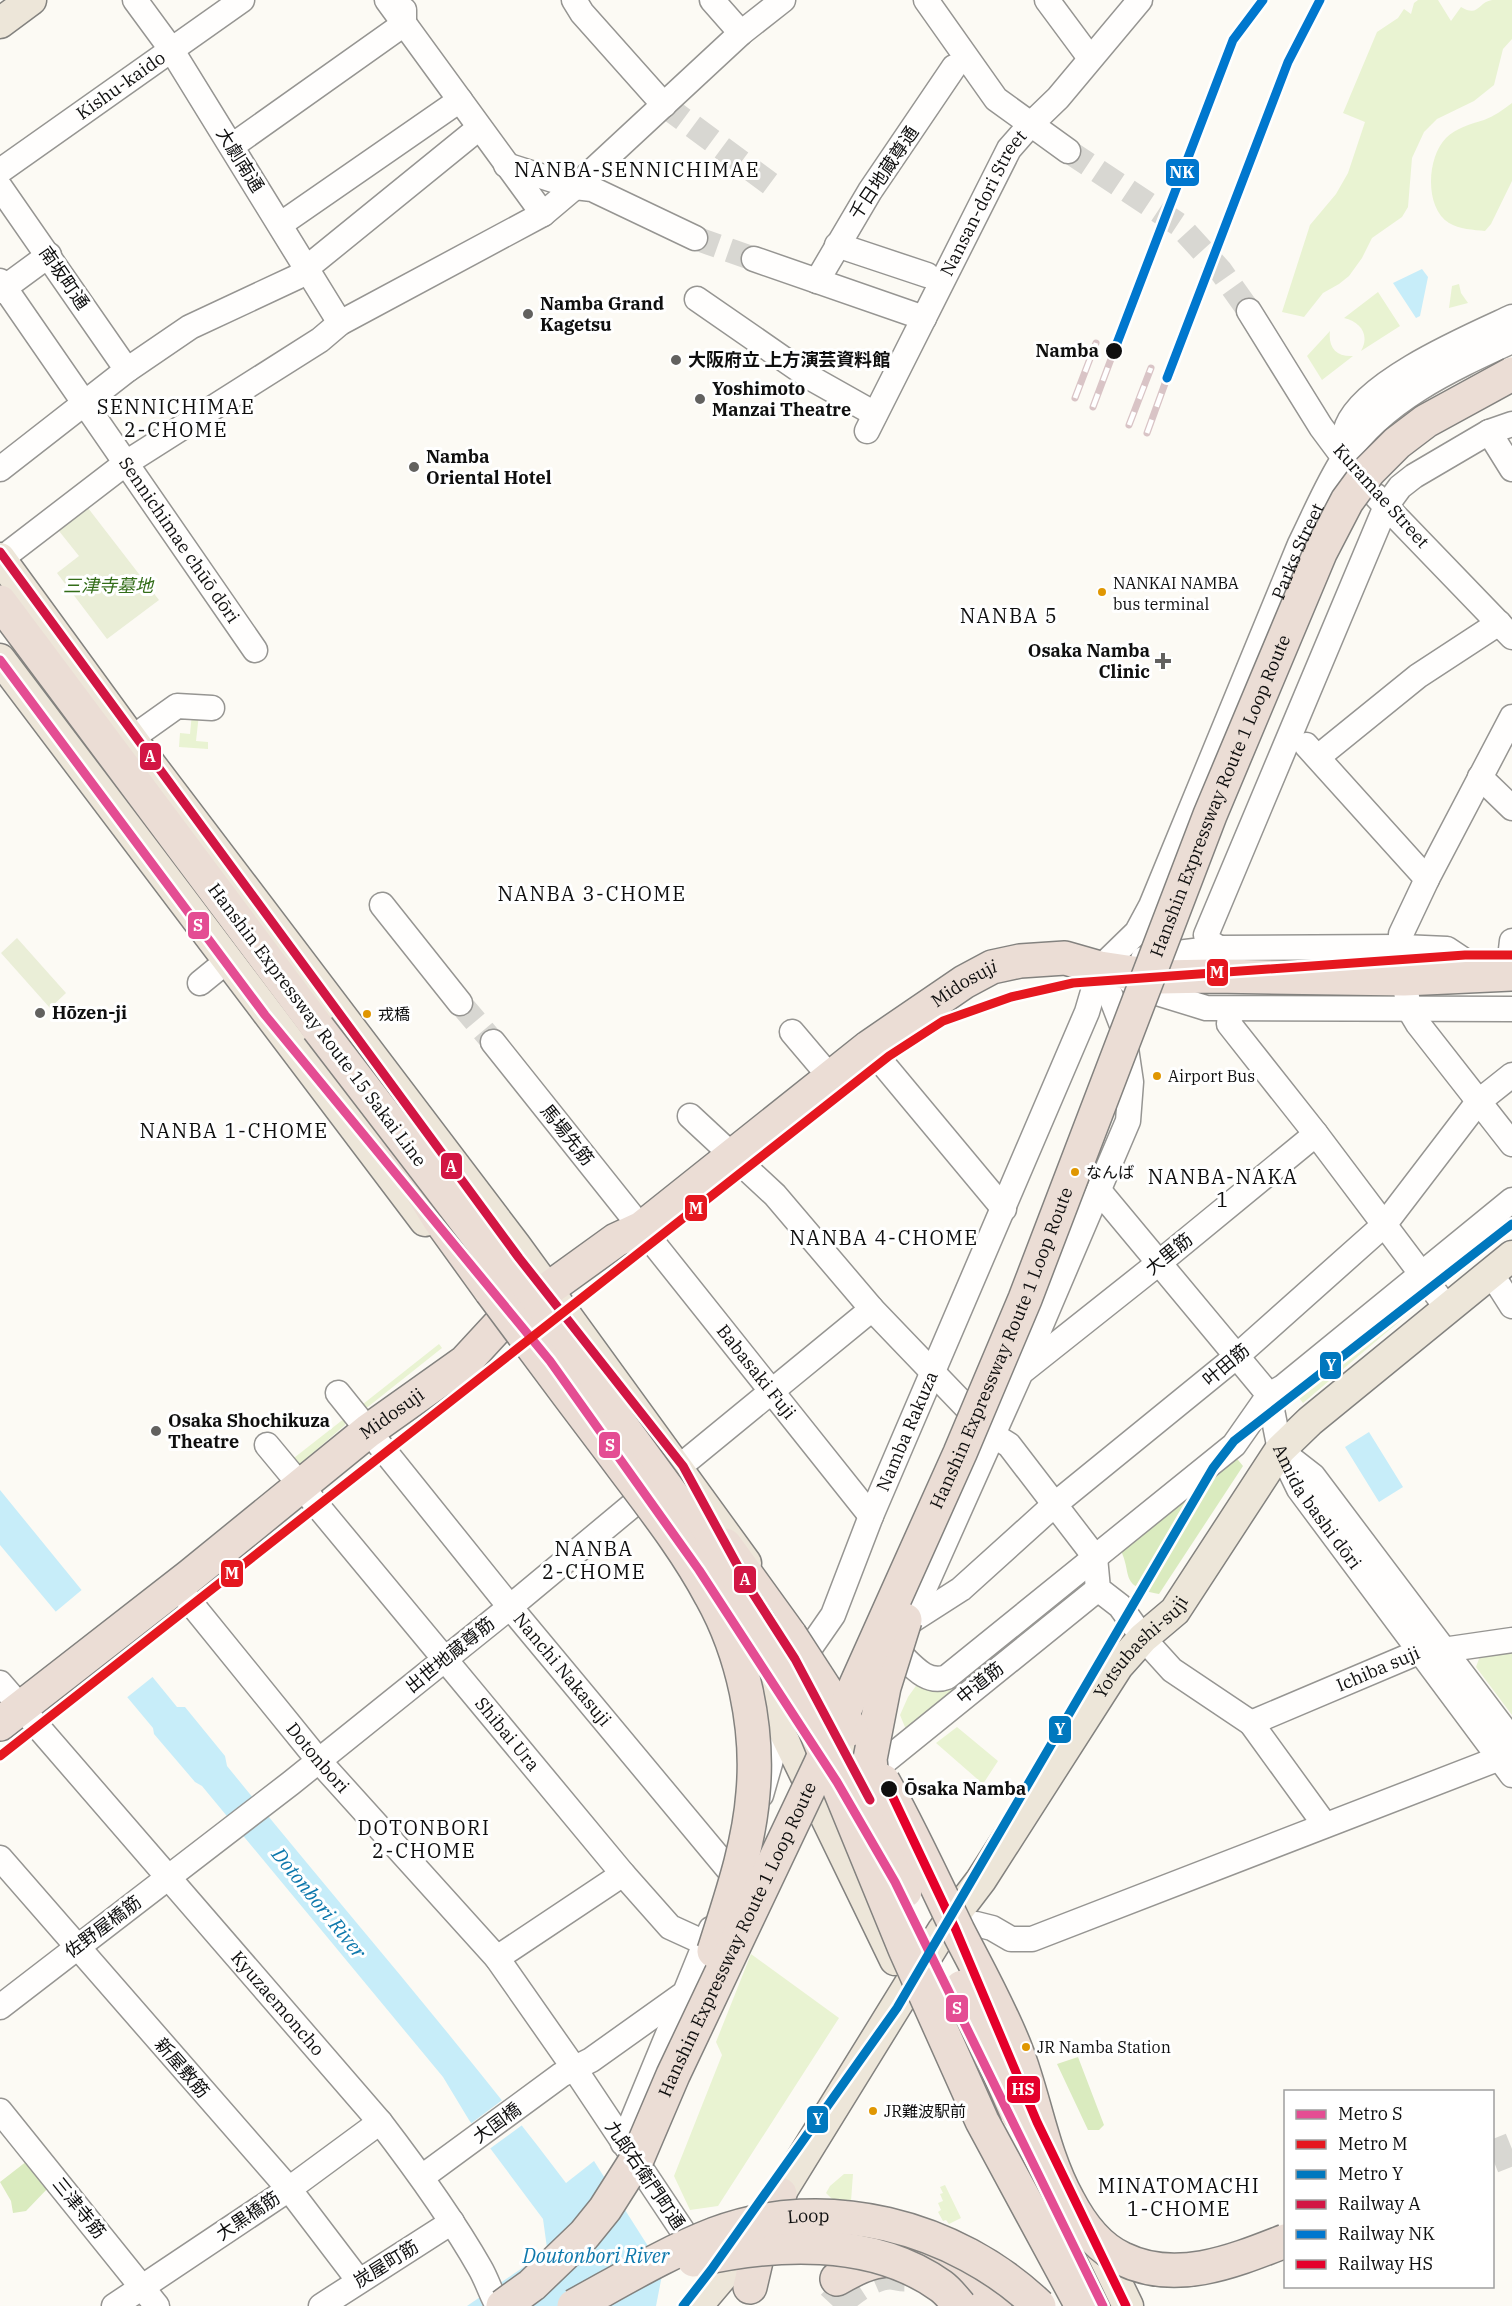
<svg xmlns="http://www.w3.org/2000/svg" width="1512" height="2306" viewBox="0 0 1512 2306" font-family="'IBM Plex Serif','Noto Sans JP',serif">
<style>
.green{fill:#e9f3d2}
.forest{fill:#daebbf}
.cemetery{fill:#eaeed7}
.water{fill:#c7edf9}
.pier{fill:#fcfaf4}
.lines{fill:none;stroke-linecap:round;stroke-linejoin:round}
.minor-tunnel{stroke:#d8d7d2;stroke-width:24;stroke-dasharray:24 12;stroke-linecap:butt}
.highway-tunnel{stroke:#d8d7d2;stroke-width:33;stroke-dasharray:33 16;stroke-linecap:butt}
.minor-casing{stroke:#969592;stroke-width:27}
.major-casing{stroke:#83827f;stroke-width:33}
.highway-casing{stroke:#83827f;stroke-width:36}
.minor{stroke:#fffefd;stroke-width:24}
.major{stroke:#ede6d9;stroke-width:30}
.highway{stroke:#ebddd5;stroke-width:33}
.rail-casing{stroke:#d9c4c6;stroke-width:7}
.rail{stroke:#fff;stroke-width:4.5;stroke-dasharray:14;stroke-linecap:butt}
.highway-bridge-casing{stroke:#83827f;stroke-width:36;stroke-linecap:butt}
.highway-bridge{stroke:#ebddd5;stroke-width:33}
.rail-1-casing{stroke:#fff;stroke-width:14}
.rail-2-casing{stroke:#fff;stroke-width:14}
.rail-3-casing{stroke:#fff;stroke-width:14}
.rail-1{stroke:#d21644;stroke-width:9}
.rail-2{stroke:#0077ce;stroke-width:9}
.rail-3{stroke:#e4002b;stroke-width:9}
.metro-1-casing{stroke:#fff;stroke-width:14}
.metro-2-casing{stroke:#fff;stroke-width:14}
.metro-3-casing{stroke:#fff;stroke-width:14}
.metro-1{stroke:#e44d93;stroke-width:9}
.metro-2{stroke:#e5171f;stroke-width:9}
.metro-3{stroke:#0078be;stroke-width:9}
.poi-dot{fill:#62615f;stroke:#fff;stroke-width:2}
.stop-dot{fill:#0f0f0f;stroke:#fff;stroke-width:2}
.bus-dot{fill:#e09702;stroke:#fff;stroke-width:2}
.labels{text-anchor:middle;stroke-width:6;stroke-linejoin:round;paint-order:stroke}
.bus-label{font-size:16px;fill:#0f0f0f;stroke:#fff;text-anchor:start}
.street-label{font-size:18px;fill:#0f0f0f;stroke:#fff}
.poi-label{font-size:18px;font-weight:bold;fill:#0f0f0f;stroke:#fff;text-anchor:start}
.stop-label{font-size:18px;font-weight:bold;fill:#0f0f0f;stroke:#fff;text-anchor:end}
.park-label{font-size:18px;font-style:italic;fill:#336d19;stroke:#fff}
.neighbourhood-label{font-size:20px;letter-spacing:1.5px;fill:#0f0f0f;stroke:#fff}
.water-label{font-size:20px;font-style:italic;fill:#0d78ac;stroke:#fff}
.line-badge{stroke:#fff;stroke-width:2}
.badge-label{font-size:16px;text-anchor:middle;font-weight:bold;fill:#fff}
</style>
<rect width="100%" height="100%" fill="#fcfaf4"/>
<path class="green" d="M1418,0h20l13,21 10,-14c18,11 17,-5 31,-7 6,0 14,0 20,0v39l-9,10 -9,36 -20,16 -37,18 -13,13 -12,26 -4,49 -6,10 -30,21 -10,20 -13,18 -10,8 -16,9 -19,24 -22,-5 28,-87 26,-31 12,-21 17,-51 -22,-9 34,-81 21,-14 6,-9 7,5 3,-11z
M1512,103v78l-21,43 -6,7c-11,-1 -26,-2 -36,-8 -25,-16 -22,-66 -3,-85 10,-10 25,-14 38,-18 10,-4 19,-10 28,-17z
M1459,284l2,9 7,10 -19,5 3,-22z
M1378,292l22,34 -39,25c9,-16 0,-29 -17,-33z
M1330,331c-2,16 6,26 23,25l-31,24 -15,-24z
M192,713l7,1 -3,27 12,1v7l-29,-2 1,-14 10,1z
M1419,1289l4,5 -22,26 -98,83 -11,-14z
M439,1344l3,4 -78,62 -6,-2z
M482,1379l2,3 -89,70 -3,-9c5,-12 17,-16 29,-16z
M345,1418v7l-45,39 -4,2 -6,-5z
M370,1457l6,4 -2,7 -34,26 -7,1 -2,-6 1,-3z
M305,1508l8,6 -28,23 -3,-4 5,-3 6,-11z
M1082,1576l8,7 -183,149 -7,-17 8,-18 10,-14z
M1512,1652v63l-36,-48 4,-11z
M957,1727l41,34 -15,23 -47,-41z
M751,1954l88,64 -121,188 -28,4 -16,-34 48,-121 -6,-13z
M844,2174h9l-2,27h-17l-8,-8 4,-7z
M945,2185l16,33 -12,6 -3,-4 -3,1 -5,-9 3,-2 -3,-7 5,-2 -3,-7 3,-1 -3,-6z"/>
<path class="forest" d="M1512,1208v22l-63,48 -9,2 1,-7z
M1234,1455l9,11 -84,128c-42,-8 -25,-20 -40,-47z
M1078,2057l26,68 -5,5h-11l-31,-66z
M27,2161l22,26 -23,24 -13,2 -2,-12 -11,-19z"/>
<path class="cemetery" d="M88,508l71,92 -52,39 -50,-66 22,-17 -20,-25z
M17,938l49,55 -16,15 -49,-55z"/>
<path class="water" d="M1422,269l6,8 -8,39 -4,2 -23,-35z
M1369,1432l34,55 -24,15 -34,-55z
M0,1490l177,217h8l40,49 2,10c113,139 231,274 339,417l28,-22 92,145h-219l58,-40 22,-18 -4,-29 -74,-99 -26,-43 -241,-291 -7,-4 -41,-48 -1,-6 -153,-183z"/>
<path class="pier" d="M84,1588l71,87 -30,24 -72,-85z
M505,2098l20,25 -37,27 -19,-25z
M663,2270l11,15 13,21h-31z"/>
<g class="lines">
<path class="minor-tunnel" d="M664,105l108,80
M1068,151l110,73 42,46 29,41
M695,238l59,21
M460,1003l33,39"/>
<path class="highway-tunnel" d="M1492,2157l20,-8
M833,2306c12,-13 38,-33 57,-33 5,0 10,2 15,2"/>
<g class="minor-casing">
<g id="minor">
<path d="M135,0l36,49 169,274"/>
<path d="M387,0l156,214"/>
<path d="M574,0l8,13 82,92"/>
<path d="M712,0l29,33"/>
<path d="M926,0l70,99 72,52"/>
<path d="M1047,0l43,58"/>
<path d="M232,146l172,-122v-14"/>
<path d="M506,165l69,22 17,2 103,49"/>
<path id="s1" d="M0,171l242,-171"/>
<path d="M0,187l127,183"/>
<path d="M281,224l179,-124"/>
<path d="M837,245l90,30"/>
<path d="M754,259l170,59"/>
<path id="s2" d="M0,281l255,369"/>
<path d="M817,281l53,-90 84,-124"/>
<path d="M0,291l49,-36"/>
<path d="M697,299l114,79 64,36"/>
<path d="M1249,311l72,116 32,43"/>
<path id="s3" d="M867,431l142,-282 21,-24 28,-27 82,-98"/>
<path d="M1489,432l23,37"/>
<path d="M1344,458c1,-9 -1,-23 3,-32 18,-45 122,-89 165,-109"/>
<path d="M0,469l127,-99 63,-43 107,-50 17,-15 165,-134"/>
<path d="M1376,496l136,141"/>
<path d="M1,559l125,-96 194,-123 20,-17 203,-109 32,-27 166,-154 42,-33"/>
<path d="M1512,717l-85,162 -26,55 3,45 5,30 9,15 94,120"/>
<path d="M132,738l45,-32 35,2"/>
<path d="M1306,745l121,134"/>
<path d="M1318,757l100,-81 81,-53"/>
<path d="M1480,777l32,31"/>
<path d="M382,905l78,98"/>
<path d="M1219,948l-8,-5 -5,-8 180,-429 14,-19 14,-11 75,-44 23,-8"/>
<path d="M1143,959l26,-5 50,-6 183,-1 45,2 39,26"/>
<path d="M1508,975l4,-34"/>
<path d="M1130,981l24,11 52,16 306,1"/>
<path d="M200,983l27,-22"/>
<path d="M1237,1009l-7,6 -1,9 87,110 131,174"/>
<path d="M792,1032l39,46"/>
<path id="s4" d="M493,1042l378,474"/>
<path d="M869,1047l135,162"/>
<path d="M690,1116l85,79 97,114 121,126 16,10 86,112 3,32 22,17 23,32 29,32 79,53 74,102"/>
<path id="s5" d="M1100,1192l169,203 11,55 19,39 213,286"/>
<path d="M1491,1273l21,33"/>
<path d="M1024,1370l136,-108 156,-128"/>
<path id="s6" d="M338,1393l172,214 224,269"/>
<path id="s7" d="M267,1445l356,429 47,53 35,16"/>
<path d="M1286,1455l27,21 199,264"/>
<path d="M678,1468l194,-159"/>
<path id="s8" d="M177,1586l142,175 178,197 77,110 120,180 8,7"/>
<path d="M908,1623l53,-34 93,-84 183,-149 147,-131 94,-123 34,-27"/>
<path d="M903,1636l118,-264 107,-251 3,-39 -8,-54 -23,-60"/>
<path id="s9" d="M808,1651l25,-36 38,-99 216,-504 13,-44 37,-36 14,-26 149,-362c14,-28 27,-60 44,-86 39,-58 107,-89 168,-117"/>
<path d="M897,1651c15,14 29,34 50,26l287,-232 35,-50 14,-8 229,-187"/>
<path id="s10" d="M0,1683l380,439c36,47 71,95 100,146 7,12 11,26 18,38"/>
<path id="s11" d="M1251,1723l170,-72 22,-1 69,-10"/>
<path d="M863,1779l235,-190"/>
<path d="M761,1795l20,-70"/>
<path d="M0,1858l289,331 70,92"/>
<path d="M943,1930l33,-6 16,4 19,11h21l468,-181 12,-1"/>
<path d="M497,1958l126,-84"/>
<path d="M0,2007l291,-224 219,-176 125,-104"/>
<path d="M0,2111l157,195"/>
<path d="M623,2143l62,-150"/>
<path d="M422,2177l139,-102 30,-15 94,-67 26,-64"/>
<path d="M114,2306l175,-117 91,-67"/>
<path d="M321,2306l131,-84"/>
</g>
</g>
<g class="major-casing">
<g id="major">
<path d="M0,23l31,-23"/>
<path d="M0,558l145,199 371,489 230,317"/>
<path d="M0,659l425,562"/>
<path d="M743,1658l38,67 114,235"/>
<path d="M832,1710l17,43 23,44"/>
<path d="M1094,2236l34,70"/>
<path id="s12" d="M697,2306l28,-33 55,-79 163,-264 38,-50 137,-214 25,-28 32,-27 105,-161 30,-29 202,-165"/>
</g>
</g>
<g class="highway-casing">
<g id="highway">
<path d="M0,602l318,426 15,23"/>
<path d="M395,1148l44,71 52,72"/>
<path d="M725,1545l65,90"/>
<path id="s13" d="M0,1724l190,-148 178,-145 97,-69 36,-39 115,-83 26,-12 227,-181 95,-65 28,-15 28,-6 45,-3 35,10 60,9 53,-1 191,3 108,-5"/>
<path d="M837,2279c12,-7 25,-14 38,-17 44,-10 88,17 120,44"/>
<path d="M750,2287l10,-43 20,-50"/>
</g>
</g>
<use href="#minor" class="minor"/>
<use href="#major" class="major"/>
<use href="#highway" class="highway"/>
<g class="rail-casing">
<path id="rail" d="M1075,398l21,-55
M1093,407l21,-56
M1129,425l22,-57
M1147,433l20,-55"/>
</g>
<use href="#rail" class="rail"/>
<g class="highway-bridge-casing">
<g id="highway-bridge">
<path d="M318,1028l270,352 109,149 63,96 54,102 91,222 77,172 100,185"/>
<path d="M491,1291c40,54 81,109 122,163 34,46 71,91 98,142 32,57 48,132 42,197 -4,54 -23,107 -39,158"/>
<path d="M905,1620l-21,67 -14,72 4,39 6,24 25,69"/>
<path d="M790,1635l61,94"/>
<path d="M883,1781c27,48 51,100 75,150 20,39 42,78 58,119 19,49 26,103 52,150 12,23 30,48 55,59 53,26 111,2 162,-18"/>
<path d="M962,1987l55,126"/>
<path d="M694,2260c79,-18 177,-24 247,26 7,5 13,13 19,20"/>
<path id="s14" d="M503,2306l29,-21 52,-50 21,-26 33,-52 35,-82 147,-310 140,-312 65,-154 185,-484 110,-262 27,-52 22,-30 28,-28 29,-22 86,-47"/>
<path id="s15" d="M574,2306c46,-25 92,-53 141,-72 110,-42 241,-8 324,72"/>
</g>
</g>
<use href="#highway-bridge" class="highway-bridge"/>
<g class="rail-1-casing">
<path id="rail-1" d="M0,552l519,706 164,208 69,126 43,67 75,141"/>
</g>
<g class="rail-2-casing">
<path id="rail-2" d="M1114,351l119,-311 30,-40
M1167,378l121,-316 32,-62"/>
</g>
<g class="rail-3-casing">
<path id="rail-3" d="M889,1789l66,139 82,194 89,184"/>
</g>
<use href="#rail-1" class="rail-1"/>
<use href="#rail-2" class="rail-2"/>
<use href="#rail-3" class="rail-3"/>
<g class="metro-1-casing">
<path id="metro-1" d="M0,660l265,355 285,346 149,209 138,212 58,100 208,424"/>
</g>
<g class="metro-2-casing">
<path id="metro-2" d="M0,1756l889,-700 54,-35 68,-24 62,-14 392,-28h47"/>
</g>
<g class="metro-3-casing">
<path id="metro-3" d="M683,2306l28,-36 186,-262 316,-540 21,-27 278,-217"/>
</g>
<use href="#metro-1" class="metro-1"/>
<use href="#metro-2" class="metro-2"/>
<use href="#metro-3" class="metro-3"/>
</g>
<g class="poi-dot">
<circle cx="528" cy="314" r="6"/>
<circle cx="676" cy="360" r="6"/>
<circle cx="700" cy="399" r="6"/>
<circle cx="414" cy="467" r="6"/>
<path d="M1160 652h6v6h6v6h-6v6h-6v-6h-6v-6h6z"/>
<circle cx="40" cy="1013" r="6"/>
<circle cx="156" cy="1431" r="6"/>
</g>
<g class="stop-dot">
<circle cx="1114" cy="351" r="9"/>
<circle cx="889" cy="1789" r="9"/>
</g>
<g class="bus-dot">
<circle cx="1102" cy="592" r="5"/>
<circle cx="367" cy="1014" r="5"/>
<circle cx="1157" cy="1076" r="5"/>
<circle cx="1075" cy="1172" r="5"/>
<circle cx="1026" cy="2047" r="5"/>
<circle cx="873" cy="2111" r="5"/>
</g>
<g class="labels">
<g class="bus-label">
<text x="1113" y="589">NANKAI NAMBA<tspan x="1113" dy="21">bus terminal</tspan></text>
<text x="378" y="1020">戎橋</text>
<text x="1168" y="1082">Airport Bus</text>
<text x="1086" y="1178">なんば</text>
<text x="1037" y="2053">JR Namba Station</text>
<text x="884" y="2117">JR難波駅前</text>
</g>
<g class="street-label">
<text dy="6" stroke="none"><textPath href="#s1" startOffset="148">Kishu-kaido</textPath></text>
<text transform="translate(240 160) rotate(58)" y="6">大劇南通</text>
<text transform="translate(884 173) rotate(-56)" y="6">千日地蔵尊通</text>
<text dy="6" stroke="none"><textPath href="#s3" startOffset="256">Nansan-dori Street</textPath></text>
<text transform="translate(64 278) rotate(55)" y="6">南坂町通</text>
<text transform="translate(1381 496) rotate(48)" y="6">Kuramae Street</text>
<text dy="6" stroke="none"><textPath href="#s2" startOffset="315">Sennichimae chūō dōri</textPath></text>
<text dy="6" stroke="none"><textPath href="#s9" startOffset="1209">Parks Street</textPath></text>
<text dy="6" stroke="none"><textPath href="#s14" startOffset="1684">Hanshin Expressway Route 1 Loop Route</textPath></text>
<text dy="6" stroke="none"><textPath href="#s13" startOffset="1218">Midosuji</textPath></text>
<text transform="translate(317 1025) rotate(53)" y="6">Hanshin Expressway Route 15 Sakai Line</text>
<text transform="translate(567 1135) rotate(51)" y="6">馬場先筋</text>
<text transform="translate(1169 1254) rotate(-39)" y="6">大里筋</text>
<text dy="6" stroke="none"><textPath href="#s14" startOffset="1090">Hanshin Expressway Route 1 Loop Route</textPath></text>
<text transform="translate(1226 1365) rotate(-40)" y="6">叶田筋</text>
<text dy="6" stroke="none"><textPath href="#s4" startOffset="422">Babasaki Fuji</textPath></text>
<text dy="6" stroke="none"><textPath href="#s13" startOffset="500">Midosuji</textPath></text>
<text dy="6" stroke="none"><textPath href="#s9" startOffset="242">Namba Rakuza</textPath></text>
<text dy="6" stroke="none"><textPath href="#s5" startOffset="388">Amida bashi dōri</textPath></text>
<text dy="6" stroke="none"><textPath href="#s12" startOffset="796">Yotsubashi-suji</textPath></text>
<text transform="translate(450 1655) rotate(-39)" y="6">出世地蔵尊筋</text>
<text dy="6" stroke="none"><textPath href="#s6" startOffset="356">Nanchi Nakasuji</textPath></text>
<text dy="6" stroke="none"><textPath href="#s11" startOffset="138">Ichiba suji</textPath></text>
<text transform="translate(980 1683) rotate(-39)" y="6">中道筋</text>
<text dy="6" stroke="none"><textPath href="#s7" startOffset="376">Shibai Ura</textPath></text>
<text dy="6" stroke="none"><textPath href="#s8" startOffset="222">Dotonbori</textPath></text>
<text transform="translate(103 1927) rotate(-37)" y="6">佐野屋橋筋</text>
<text dy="6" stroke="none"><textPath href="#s14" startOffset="442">Hanshin Expressway Route 1 Loop Route</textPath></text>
<text dy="6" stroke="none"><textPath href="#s10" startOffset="424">Kyuzaemoncho</textPath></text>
<text transform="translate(182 2068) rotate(49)" y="6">新屋敷筋</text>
<text transform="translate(497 2123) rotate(-36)" y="6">大国橋</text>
<text transform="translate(645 2175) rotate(56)" y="6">九郎右衛門町通</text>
<text transform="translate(79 2208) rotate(51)" y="6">三津寺筋</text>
<text transform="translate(248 2216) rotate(-34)" y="6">大黒橋筋</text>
<text dy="6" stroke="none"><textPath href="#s15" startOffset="254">Loop</textPath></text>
<text transform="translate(386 2264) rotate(-32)" y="6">炭屋町筋</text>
</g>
<g class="poi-label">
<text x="540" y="310">Namba Grand<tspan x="540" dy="21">Kagetsu</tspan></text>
<text x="688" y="366">大阪府立 上方演芸資料館</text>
<text x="712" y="395">Yoshimoto<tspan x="712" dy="21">Manzai Theatre</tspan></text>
<text x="426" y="463">Namba<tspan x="426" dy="21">Oriental Hotel</tspan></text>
<text x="1150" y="657" text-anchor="end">Osaka Namba<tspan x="1150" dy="21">Clinic</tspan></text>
<text x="52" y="1019">Hōzen-ji</text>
<text x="168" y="1427">Osaka Shochikuza<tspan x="168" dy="21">Theatre</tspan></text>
</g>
<g class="stop-label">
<text x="1099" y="357">Namba</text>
<text x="904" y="1795" text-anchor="start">Ōsaka Namba</text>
</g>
<g class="park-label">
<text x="108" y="592">三津寺墓地</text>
</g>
<g class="neighbourhood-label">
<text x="637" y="177">NANBA-SENNICHIMAE</text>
<text x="176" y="414">SENNICHIMAE<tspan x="176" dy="23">2-CHOME</tspan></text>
<text x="1009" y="623">NANBA 5</text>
<text x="592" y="901">NANBA 3-CHOME</text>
<text x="234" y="1138">NANBA 1-CHOME</text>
<text x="1223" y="1184">NANBA-NAKA<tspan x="1223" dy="23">1</tspan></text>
<text x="884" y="1245">NANBA 4-CHOME</text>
<text x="594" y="1556">NANBA<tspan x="594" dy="23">2-CHOME</tspan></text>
<text x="424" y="1835">DOTONBORI<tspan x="424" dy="23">2-CHOME</tspan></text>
<text x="1179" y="2193">MINATOMACHI<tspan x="1179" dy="23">1-CHOME</tspan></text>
</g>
<g class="water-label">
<text transform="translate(319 1903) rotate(51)" y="7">Dotonbori River</text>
<text x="596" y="2263">Doutonbori River</text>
</g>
</g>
<g class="line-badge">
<rect x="1165" y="158" width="35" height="29" rx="6" fill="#0077ce"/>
<rect x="139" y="742" width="23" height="29" rx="6" fill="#d21644"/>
<rect x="187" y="911" width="23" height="29" rx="6" fill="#e44d93"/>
<rect x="1206" y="958" width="23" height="29" rx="6" fill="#e5171f"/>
<rect x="440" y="1152" width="23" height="28" rx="6" fill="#d21644"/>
<rect x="684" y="1194" width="24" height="28" rx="6" fill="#e5171f"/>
<rect x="1319" y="1351" width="23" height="29" rx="6" fill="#0078be"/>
<rect x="598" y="1431" width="23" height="28" rx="6" fill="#e44d93"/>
<rect x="220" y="1559" width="24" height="29" rx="6" fill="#e5171f"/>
<rect x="733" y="1565" width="24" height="29" rx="6" fill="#d21644"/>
<rect x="1048" y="1715" width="24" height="29" rx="6" fill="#0078be"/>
<rect x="945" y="1994" width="24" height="29" rx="6" fill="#e44d93"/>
<rect x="1006" y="2075" width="35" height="29" rx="6" fill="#e4002b"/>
<rect x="806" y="2105" width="23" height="29" rx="6" fill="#0078be"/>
</g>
<g class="badge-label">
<text x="1182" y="178">NK</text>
<text x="150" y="762">A</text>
<text x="198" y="931">S</text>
<text x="1217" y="978">M</text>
<text x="451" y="1172">A</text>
<text x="696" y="1214">M</text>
<text x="1331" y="1371">Y</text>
<text x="610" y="1451">S</text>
<text x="232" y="1579">M</text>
<text x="745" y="1585">A</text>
<text x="1060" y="1735">Y</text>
<text x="957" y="2014">S</text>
<text x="1023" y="2095">HS</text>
<text x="818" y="2125">Y</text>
</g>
<rect x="1284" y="2090" width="210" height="198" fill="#ffffff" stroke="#9f9f9f" stroke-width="1.5"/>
<rect x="1296" y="2110" width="30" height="9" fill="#e44d93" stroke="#9f9f9f" stroke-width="1.5"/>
<text x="1338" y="2120" font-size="18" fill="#0f0f0f">Metro S</text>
<rect x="1296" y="2140" width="30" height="9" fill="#e5171f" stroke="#9f9f9f" stroke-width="1.5"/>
<text x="1338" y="2150" font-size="18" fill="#0f0f0f">Metro M</text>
<rect x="1296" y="2170" width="30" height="9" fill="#0078be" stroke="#9f9f9f" stroke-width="1.5"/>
<text x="1338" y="2180" font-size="18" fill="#0f0f0f">Metro Y</text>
<rect x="1296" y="2200" width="30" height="9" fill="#d21644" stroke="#9f9f9f" stroke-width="1.5"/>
<text x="1338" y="2210" font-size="18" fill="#0f0f0f">Railway A</text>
<rect x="1296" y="2230" width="30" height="9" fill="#0077ce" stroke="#9f9f9f" stroke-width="1.5"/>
<text x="1338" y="2240" font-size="18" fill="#0f0f0f">Railway NK</text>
<rect x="1296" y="2260" width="30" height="9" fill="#e4002b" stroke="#9f9f9f" stroke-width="1.5"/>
<text x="1338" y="2270" font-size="18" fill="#0f0f0f">Railway HS</text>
</svg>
